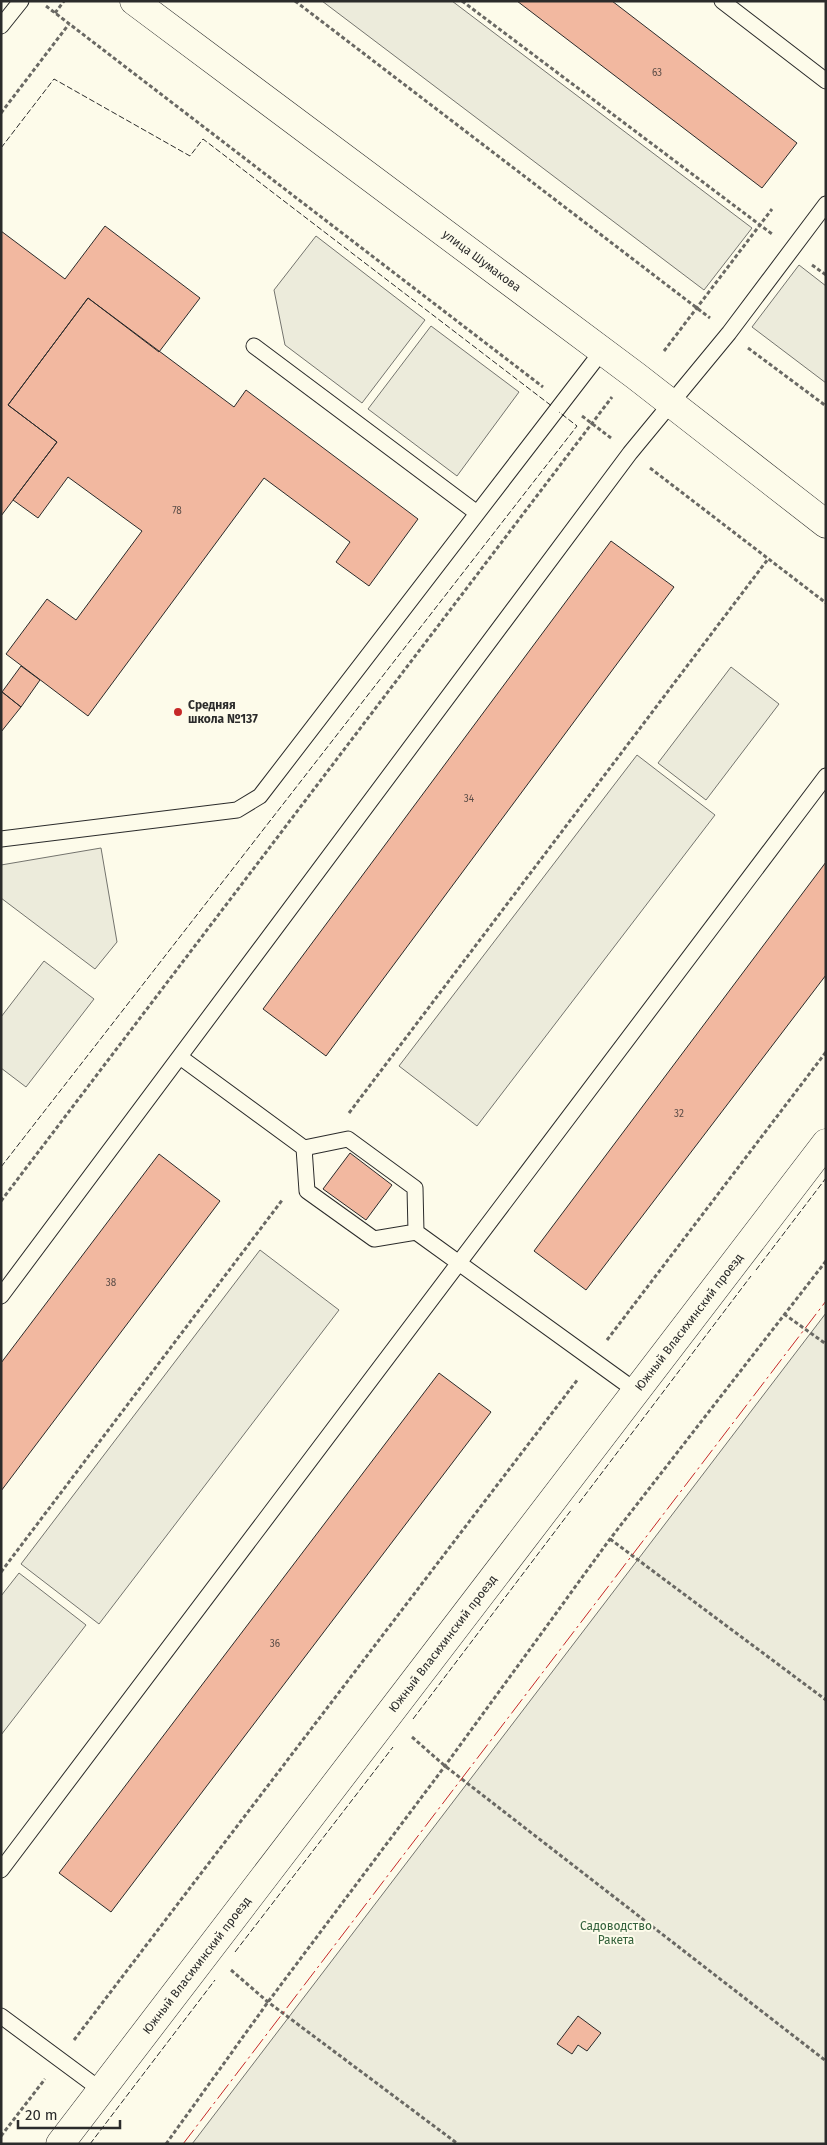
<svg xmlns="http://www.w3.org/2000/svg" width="827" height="2145" viewBox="0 0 827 2145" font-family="'Fira Sans',sans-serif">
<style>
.green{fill:#ecebdb;stroke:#74746e}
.building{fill:#f2b8a0;stroke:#2b2b2b}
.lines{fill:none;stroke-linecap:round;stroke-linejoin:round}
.service-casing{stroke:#2b2b2b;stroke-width:17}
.minor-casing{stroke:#2b2b2b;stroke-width:29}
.path{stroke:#6a6964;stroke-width:3;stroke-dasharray:4 2.5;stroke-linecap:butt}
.service{stroke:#fdfbea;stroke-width:15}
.minor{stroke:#fdfbea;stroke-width:28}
.fence{stroke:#2b2b2b;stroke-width:1;stroke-dasharray:6 2.5;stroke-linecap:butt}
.power{stroke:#c62828;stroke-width:1;stroke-dasharray:18 4 2.5 4;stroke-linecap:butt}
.poi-dot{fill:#c62828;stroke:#fdfbea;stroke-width:2}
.labels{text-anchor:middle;stroke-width:4;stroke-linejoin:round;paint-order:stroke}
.number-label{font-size:10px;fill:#5d4e48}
.street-label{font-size:12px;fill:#2b2b2b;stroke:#fdfbea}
.poi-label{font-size:12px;font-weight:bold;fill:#2b2b2b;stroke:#fdfbea;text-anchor:start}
.park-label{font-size:12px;fill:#34623c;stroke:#fdfbea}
</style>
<rect width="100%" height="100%" fill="#fdfbea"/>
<path class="green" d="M322,1h130l300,227 -48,62z
M316,236l109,84 -63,83 -77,-58 -11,-55z
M799,265l27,21v97l-74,-56z
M431,326l88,66 -62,84 -89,-67z
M731,667l48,37 -73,96 -48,-37z
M637,755l78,60 -238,311 -78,-60z
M101,848l16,94 -22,27 -94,-71v-33z
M44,961l50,38 -68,88 -25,-19v-51z
M260,1250l79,60 -240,314 -78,-60z
M826,1313v831h-634z
M19,1573l67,52 -85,110v-139z"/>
<path class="building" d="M517,1h95l185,142 -35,45z
M105,226l95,72 -41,54 -71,-54 -80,107 49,37 -56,74v-285l64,48z
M88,298l146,109 12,-17 172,129 -49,67 -33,-24 14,-20 -86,-64 -176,238 -82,-62 41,-55 29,21 66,-89 -74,-54 -30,41 -25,-18 44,-58 -49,-37z
M611,541l63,46 -348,469 -63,-47z
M21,666l19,14 -19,27 -19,-15z
M1,691l20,16 -20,25z
M826,862v113l-240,315 -52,-39z
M350,1153l42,32 -26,35 -43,-31z
M159,1154l61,47 -219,290v-128z
M439,1373l52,39 -380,500 -52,-39z
M578,2016l23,17 -14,18 -9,-6 -6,9 -15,-10z"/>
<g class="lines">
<g class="service-casing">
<path id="service" d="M722,1l104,80
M1,26l20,-25
M254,346l223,167
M1,839l236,-29 23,-14 342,-445
M180,1057l124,91 3,43 67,48 42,-7 220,159
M304,1148l44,-9 67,49 1,44
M1,1296l629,-843 99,-120 97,-129
M1,1870l825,-1094
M1,2016l100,74"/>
</g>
<g class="minor-casing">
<g id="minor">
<path id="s1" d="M134,1l502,375 190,148"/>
<path id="s2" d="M60,2144l766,-1001"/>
</g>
</g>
<path class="path" d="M295,1l415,317
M462,1l310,233
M46,6l497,381
M55,13l9,-12
M1,113l68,-89
M812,265l14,10
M748,348l78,58
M664,351l108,-142
M582,416l29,22
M650,468l176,135
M349,1113l419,-554
M1,1201l611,-804
M784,1314l42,30
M607,1340l219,-288
M610,1539l216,161
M1,1572l282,-373
M412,1737l33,29 381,295
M231,1970l37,32 190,142
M74,2040l504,-661
M1,2136l44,-57
M166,2144l102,-142 177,-236 165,-227 216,-278"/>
<use href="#service" class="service"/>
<use href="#minor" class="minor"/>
<path class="fence" d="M1,148l53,-69 136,77 13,-17 350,268
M1,1167l576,-741 -18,-14
M756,1270l70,-92
M579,1503l172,-227
M413,1719l159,-210
M235,1952l158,-205
M90,2144l125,-164"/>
<path class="power" d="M183,2144l643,-843"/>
</g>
<circle class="poi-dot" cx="178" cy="712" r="5"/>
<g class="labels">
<g class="number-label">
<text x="657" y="76">63</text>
<text x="177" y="514">78</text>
<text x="469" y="802">34</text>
<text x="679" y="1117">32</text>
<text x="111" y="1286">38</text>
<text x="275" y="1647">36</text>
</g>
<g class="street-label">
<text dy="4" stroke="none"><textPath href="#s1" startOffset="434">улица Шумакова</textPath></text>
<text dy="4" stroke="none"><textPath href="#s2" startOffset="1035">Южный Власихинский проезд</textPath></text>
<text dy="4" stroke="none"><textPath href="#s2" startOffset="630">Южный Власихинский проезд</textPath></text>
<text dy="4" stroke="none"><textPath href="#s2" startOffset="225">Южный Власихинский проезд</textPath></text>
</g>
<g class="poi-label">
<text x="188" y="709">Средняя<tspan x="188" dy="14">школа №137</tspan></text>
</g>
<g class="park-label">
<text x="616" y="1930">Садоводство<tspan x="616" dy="14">Ракета</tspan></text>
</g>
</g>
<rect width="827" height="2145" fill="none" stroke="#2b2b2b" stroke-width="5"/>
<path d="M18 2120v8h102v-8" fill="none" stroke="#2b2b2b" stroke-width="2.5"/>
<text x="25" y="2120" font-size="15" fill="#2b2b2b" stroke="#fdfbea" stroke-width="4" paint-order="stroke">20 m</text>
</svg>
